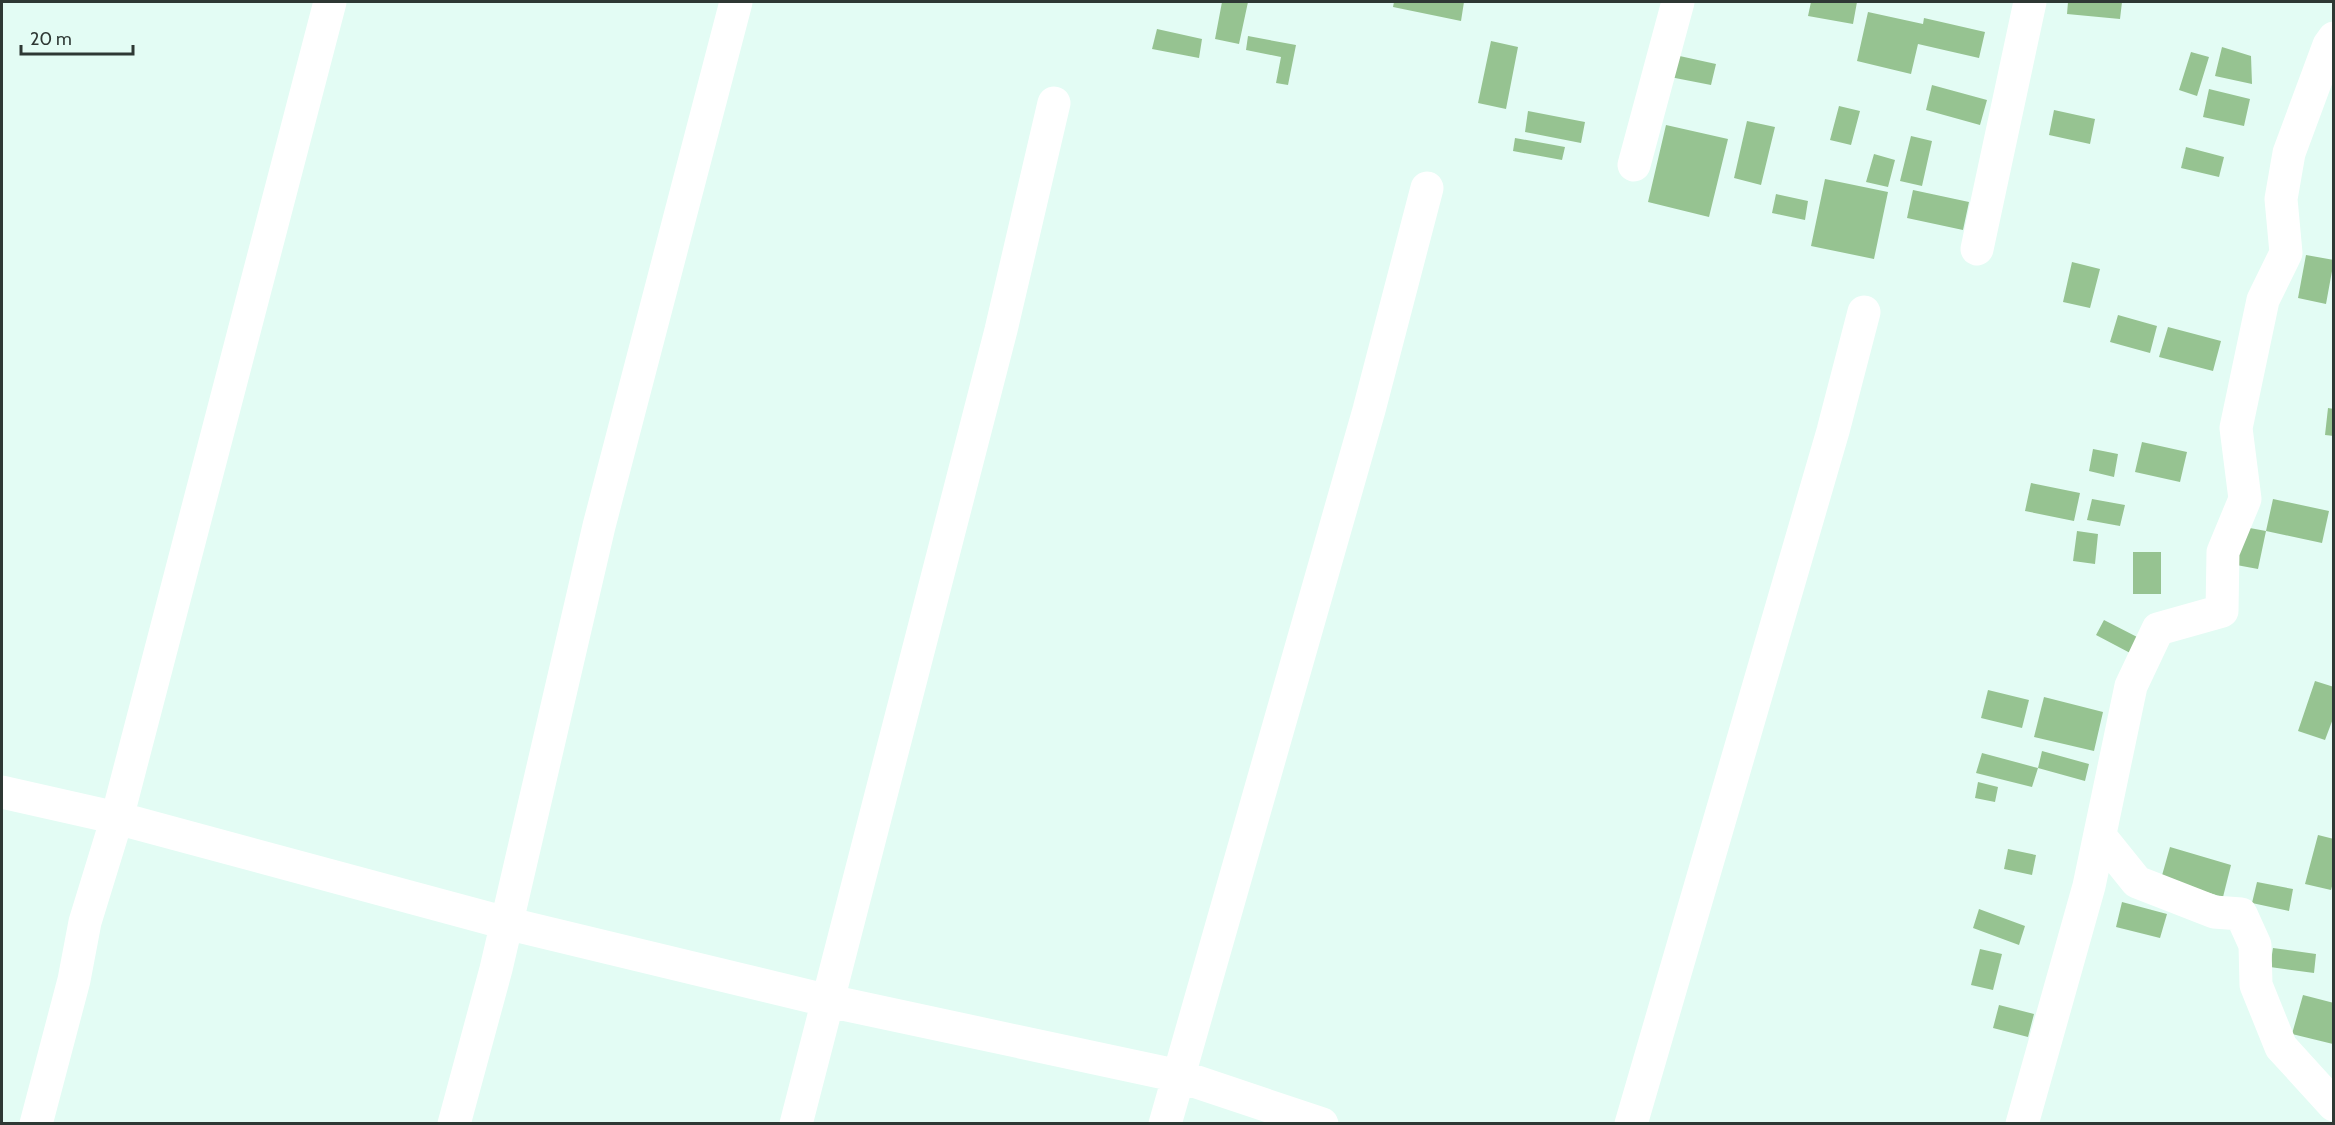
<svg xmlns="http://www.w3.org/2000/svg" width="2335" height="1125" viewBox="0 0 2335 1125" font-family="Cabin,sans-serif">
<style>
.building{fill:#96c391}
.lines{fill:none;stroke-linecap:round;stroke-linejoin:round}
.street{stroke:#fff;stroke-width:33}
</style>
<rect width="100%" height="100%" fill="#e3fcf4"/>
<path class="building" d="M1222,2h26l-9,42 -24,-5z
M1394,2h70l-3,19 -68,-14z
M1811,2h46l-4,22 -45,-8z
M2068,2h54l-2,17 -53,-5z
M1868,12l55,12 1,-6 61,14 -6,26 -61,-14 -7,30 -54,-13z
M1157,29l45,10 -3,19 -47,-9z
M1248,36l48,9 -8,40 -12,-2 5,-26 -35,-7z
M1491,41l27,6 -12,62 -28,-6z
M2222,47l29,9 1,28 -37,-8z
M2191,52l18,5 -12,39 -18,-6z
M1675,55l41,9 -5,21 -41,-8z
M1932,85l55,15 -7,25 -54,-15z
M2209,89l41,10 -6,27 -41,-9z
M1839,106l21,5 -9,34 -21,-5z
M2054,110l41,9 -5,25 -41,-9z
M1528,111l57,11 -4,21 -56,-11z
M1747,121l28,6 -14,58 -27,-7z
M1666,125l62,14 -19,78 -61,-15z
M1911,136l21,5 -10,45 -22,-5z
M1515,138l50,9 -3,13 -49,-9z
M2186,147l38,10 -5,20 -38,-9z
M1874,154l21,6 -7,27 -22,-5z
M1825,179l63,13 -14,67 -63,-13z
M1913,190l56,12 -6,28 -56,-12z
M1776,194l32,7 -3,19 -33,-7z
M2306,255l28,5 -8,44 -28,-6z
M2072,262l28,7 -10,39 -27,-6z
M2118,315l39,11 -7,27 -40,-11z
M2168,327l53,14 -8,30 -54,-14z
M2328,408l6,1v27l-9,-1z
M2142,442l45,10 -7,30 -45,-10z
M2093,449l25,5 -4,23 -25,-6z
M2031,483l49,10 -6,28 -49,-10z
M2092,499l33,6 -5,21 -33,-6z
M2273,499l56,12 -7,32 -56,-12z
M2239,526l27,5 -8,38 -27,-5z
M2077,531l21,3 -3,30 -22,-3z
M2133,552h28v42h-28z
M2104,620l37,19 -9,15 -36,-19z
M2315,681l19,6v29l-9,24 -27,-9z
M1988,690l41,10 -7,28 -41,-10z
M2044,697l59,15 -9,39 -60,-14z
M2042,751l47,13 -4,17 -47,-13z
M1982,753l56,15 -6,19 -56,-14z
M1978,782l20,5 -3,15 -20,-4z
M2318,835l16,4v40l-3,11 -26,-6z
M2170,847l61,18 -8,32 -62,-18z
M2008,849l28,6 -4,20 -28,-6z
M2257,882l36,7 -4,22 -37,-8z
M2122,902l45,12 -7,24 -44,-11z
M1979,909l46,17 -6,19 -46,-17z
M2273,948l43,6 -2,19 -44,-6z
M1980,949l22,5 -9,36 -22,-5z
M2303,995l31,8 -1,41 -41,-10z
M1999,1005l35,9 -6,23 -35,-9z"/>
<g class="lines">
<path class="street" d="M1634,165l44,-163
M1977,249l53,-247
M2,792l115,26 389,105 323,78 350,75 143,48
M2100,836l37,46 77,30 27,2 14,31 1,40 25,62 53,58
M36,1124l38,-144 11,-58 32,-104 213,-816
M454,1124l42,-155 103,-443 137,-524
M796,1124l205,-794 53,-227
M1165,1124l204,-714 58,-222
M1631,1124l202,-693 31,-119
M2022,1124l67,-238 42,-200 27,-57 64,-18 1,-59 22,-53 -9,-71 27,-128 23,-47 -5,-54 8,-46 40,-108 5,-7"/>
</g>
<rect width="2335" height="1125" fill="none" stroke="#2e3834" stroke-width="6"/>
<path d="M21 45v9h112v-9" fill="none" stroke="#2e3834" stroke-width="3"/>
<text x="30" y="45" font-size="18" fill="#2e3834" stroke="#e3fcf4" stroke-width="4.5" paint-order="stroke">20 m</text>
</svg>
